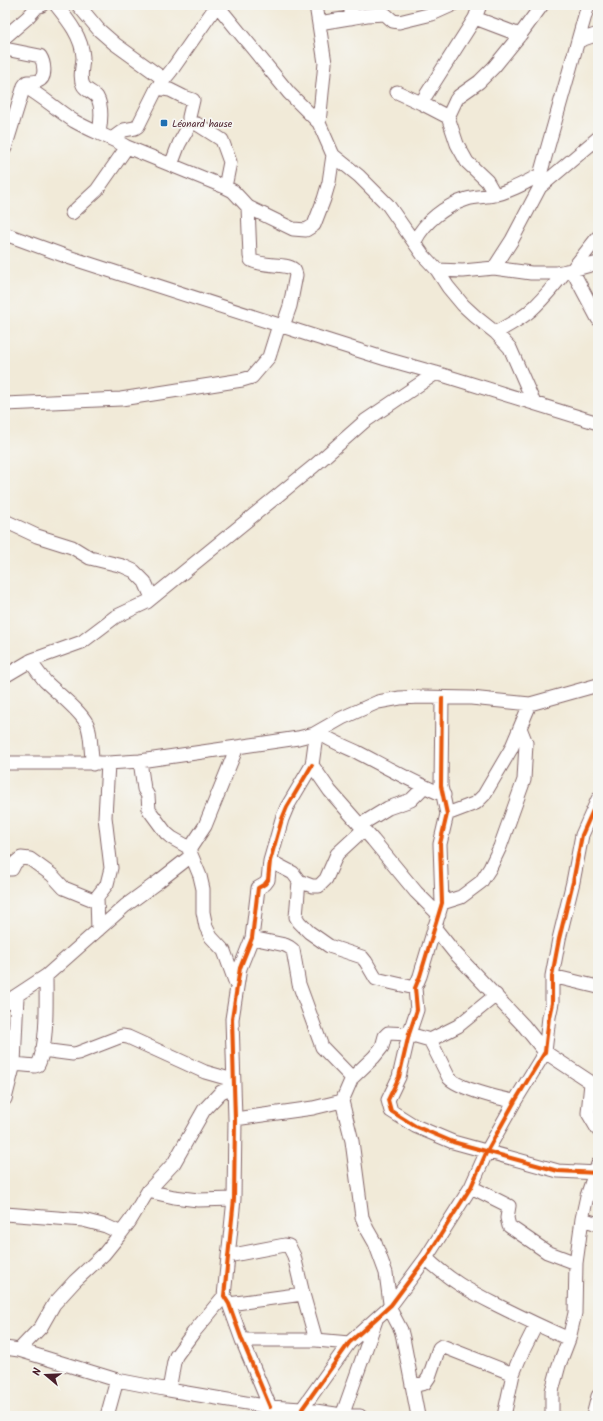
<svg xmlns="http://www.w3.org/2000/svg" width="603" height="1421" viewBox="0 0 603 1421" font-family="Kalam,sans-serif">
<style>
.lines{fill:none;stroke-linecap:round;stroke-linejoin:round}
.minor-casing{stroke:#846668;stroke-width:15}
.minor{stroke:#fff;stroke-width:13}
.cycleway-casing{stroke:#f6f6f2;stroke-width:6}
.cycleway{stroke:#e8590c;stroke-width:4}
.poi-dot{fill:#1f6fb2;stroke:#f6f6f2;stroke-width:1.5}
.labels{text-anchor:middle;stroke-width:3.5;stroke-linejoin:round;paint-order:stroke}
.poi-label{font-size:10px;fill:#4a1f2b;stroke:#f6f6f2;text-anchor:start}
</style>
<rect width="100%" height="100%" fill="#f6f6f2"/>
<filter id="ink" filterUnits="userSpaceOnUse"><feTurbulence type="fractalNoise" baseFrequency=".025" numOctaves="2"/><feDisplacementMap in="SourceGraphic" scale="8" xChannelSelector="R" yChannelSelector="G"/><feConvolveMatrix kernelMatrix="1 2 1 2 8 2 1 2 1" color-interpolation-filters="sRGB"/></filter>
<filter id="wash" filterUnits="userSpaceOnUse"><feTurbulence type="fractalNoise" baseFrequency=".012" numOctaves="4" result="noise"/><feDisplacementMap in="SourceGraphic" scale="16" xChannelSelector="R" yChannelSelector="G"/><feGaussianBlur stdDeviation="0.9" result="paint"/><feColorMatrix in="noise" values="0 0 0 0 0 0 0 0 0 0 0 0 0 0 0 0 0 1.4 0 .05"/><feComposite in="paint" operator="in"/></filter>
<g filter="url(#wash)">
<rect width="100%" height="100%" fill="#f1ead8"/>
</g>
<g filter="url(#ink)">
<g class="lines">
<g class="minor-casing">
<path id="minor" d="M56,5c12,15 26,32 27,52 0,8 -4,20 0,28 2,5 10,7 14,12 6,10 4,25 2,36
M78,5l21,25 16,14 43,31 4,5
M217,5l72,88 30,30 14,32 26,21 29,29 35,50 14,15 11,17 15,18 13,12 20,16 14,15 24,55
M316,5l9,58 -6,60
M351,18v-13
M475,18l5,-13
M319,23l48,-8 18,-1 8,7 6,1 33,-8 20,-9
M5,37l22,-19 10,-11 5,-2
M578,41l20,-7
M5,49l35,7c4,6 7,22 -2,25 -3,1 -8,1 -11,1l-3,4 -19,62
M24,86c18,10 33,24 50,35 17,10 36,16 53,26l98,40 8,4 15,16 45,22 13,1 8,-5 10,-26 5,-17 4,-27
M157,88l13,2 14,7 9,3 -4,17v9
M397,92l24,11
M448,117l-27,-14 54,-85 45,17
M113,138l11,-8 11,-2 3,-2 19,-38 14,-17 46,-66
M171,165l8,-21 10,-18 3,-2h5l25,16 8,22 -5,25
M540,187l58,-49
M495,195l-8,-14 -20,-19 -10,-18 -9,-27 8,-17 3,-4 20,-14 15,-15 26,-32 22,-30
M248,207l2,49 1,4c11,7 35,3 42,9 2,1 2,3 3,6l-6,31 -7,20
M72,213l25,-23 30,-43
M5,234l63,23 242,78 76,24 50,14 162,50
M598,237l-26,33 26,49
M415,241c10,-20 30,-35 52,-42 9,-3 19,-2 27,-4 17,-4 31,-12 46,-20
M494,268l18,-28 28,-53v-12l5,-18 43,-152
M437,270l26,1 31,-3 37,5h25l16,-3 26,-7
M496,333c11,-8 24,-13 34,-22 14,-12 24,-26 36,-40
M5,404l116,-5 121,-19 10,-3 17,-20 10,-32
M5,521l32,15 35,11 18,11 33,8 11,5 11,11 7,16
M30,661c5,7 10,14 15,20 12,12 35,29 42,43 5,12 3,26 6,40
M5,676l27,-16 50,-18 33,-25 32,-15 167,-136 51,-45 71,-48
M442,698l-1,88 6,28 -7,30 2,59 -22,73 -5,12 2,22 -8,24 -10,43 -11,23 3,11 24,15 38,16 105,29 40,2
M319,733c12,8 25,13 38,19 29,15 57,31 87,43
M314,734l1,9 -3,22 18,26 43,49 43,52 23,23
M140,761l4,28 4,7 1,14 17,23 6,5 16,9 12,29 3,13v23l3,15 5,10 13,14 12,33
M5,763h103l32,-2 97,-14 61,-9 16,-4 28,-16 36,-16 22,-4 21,-1 50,1 59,6 68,-19
M447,814l29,-11 8,-8 27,-46 19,-45
M360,825l28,-17 23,-8 13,-13
M188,847h3l14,-21 32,-79
M270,861l23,12 6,8 13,5h7l7,-7 11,-25 27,-25
M5,869h7l3,-6 6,-5 9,1 22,16 12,13 32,13
M299,881l-3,36 3,5 10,10 20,14 33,11 4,5 10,17 39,9
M442,903l19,-6 20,-15 9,-14 10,-21 24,-67 2,-37 -6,-15
M434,927l20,25 70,74 21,26 53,35
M98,930l-1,-33 10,-13 4,-16 -6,-51 3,-54
M252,938l33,7 4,2 4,3 6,34 23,63 30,31
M552,976l46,11
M5,1003l41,-27 79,-70 34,-25 32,-25
M430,1040l19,38c9,10 51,21 66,23
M42,1050l31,4 5,-1 44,-17 6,1 77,35 28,8
M14,1064l21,2 3,-1c10,-20 8,-66 8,-89
M591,1083l-3,30 10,17
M5,1099l9,-35 3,-68
M342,1101l10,40 10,76 5,12 8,14 11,30 5,38 10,19 2,8 15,78
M235,1119l78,-11 29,-7 10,-23 22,-21 8,-10 3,-11 3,-3 21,1 21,6 28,-14 38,-31
M471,1187l38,19 -2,12 2,8 38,26 29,11
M148,1191l26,6 24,3 36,-1
M5,1214l78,6 23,6 15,7
M582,1219l16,5
M228,1256l57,-11 4,1 5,10 9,38 13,46
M426,1258c23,22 43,33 71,47 24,12 47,23 72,34
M229,1304l74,-10
M242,1340h74l33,3
M5,1348l14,2 98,30 52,10 101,17 32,2 40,6 18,1
M19,1350l22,-23 13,-23 21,-23 29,-27 17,-21 9,-12 18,-30 26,-28 30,-53 17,-18 12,-5
M413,1386l12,-3 4,-6 10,-29 3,-2 71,28
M169,1390l5,-28 2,-6 17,-23 31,-37
M270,1407l-28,-67 -13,-36 -5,-8 10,-97 1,-80 -3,-100 8,-51 12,-30 6,-50 7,-4 3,-4 2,-19 12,-42 5,-12 25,-42
M302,1409l47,-66 42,-38 35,-47 45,-71 16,-36 28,-50 30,-49 4,-35 3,-14v-27l7,-37 14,-57 9,-47 16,-36
M107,1416l10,-36
M342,1416l34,-96
M504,1416l9,-42 7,-17 16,-32
M552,1416v-25l7,-26 10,-26 6,-26 1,-50 6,-44 5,-23 11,-32
M593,1416l5,-20"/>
</g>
<use href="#minor" class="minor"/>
<g class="cycleway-casing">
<path id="cycleway" d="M442,698l-1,88 6,28 -7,30 2,59 -22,73 -5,12 2,22 -8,24 -10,43 -11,23 3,11 24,15 38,16 105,29 40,2
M270,1407l-28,-67 -13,-36 -5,-8 10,-97 1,-80 -3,-100 8,-51 12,-30 6,-50 7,-4 3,-4 2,-19 12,-42 5,-12 25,-42
M302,1409l47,-66 42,-38 35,-47 45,-71 16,-36 28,-50 30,-49 4,-35 3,-14v-27l7,-37 14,-57 9,-47 16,-36"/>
</g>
<use href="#cycleway" class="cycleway"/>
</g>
</g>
<rect class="poi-dot" x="160" y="119" width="8" height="8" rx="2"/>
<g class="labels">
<g class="poi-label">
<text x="172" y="127">Léonard hause</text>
</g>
</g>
<rect width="603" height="1421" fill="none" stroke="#f6f6f2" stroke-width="20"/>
<g transform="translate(46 1375) rotate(289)" stroke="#f6f6f2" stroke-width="3" paint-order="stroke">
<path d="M0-3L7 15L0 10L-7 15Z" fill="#4a1f2b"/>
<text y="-6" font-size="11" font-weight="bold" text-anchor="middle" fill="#4a1f2b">N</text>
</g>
</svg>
